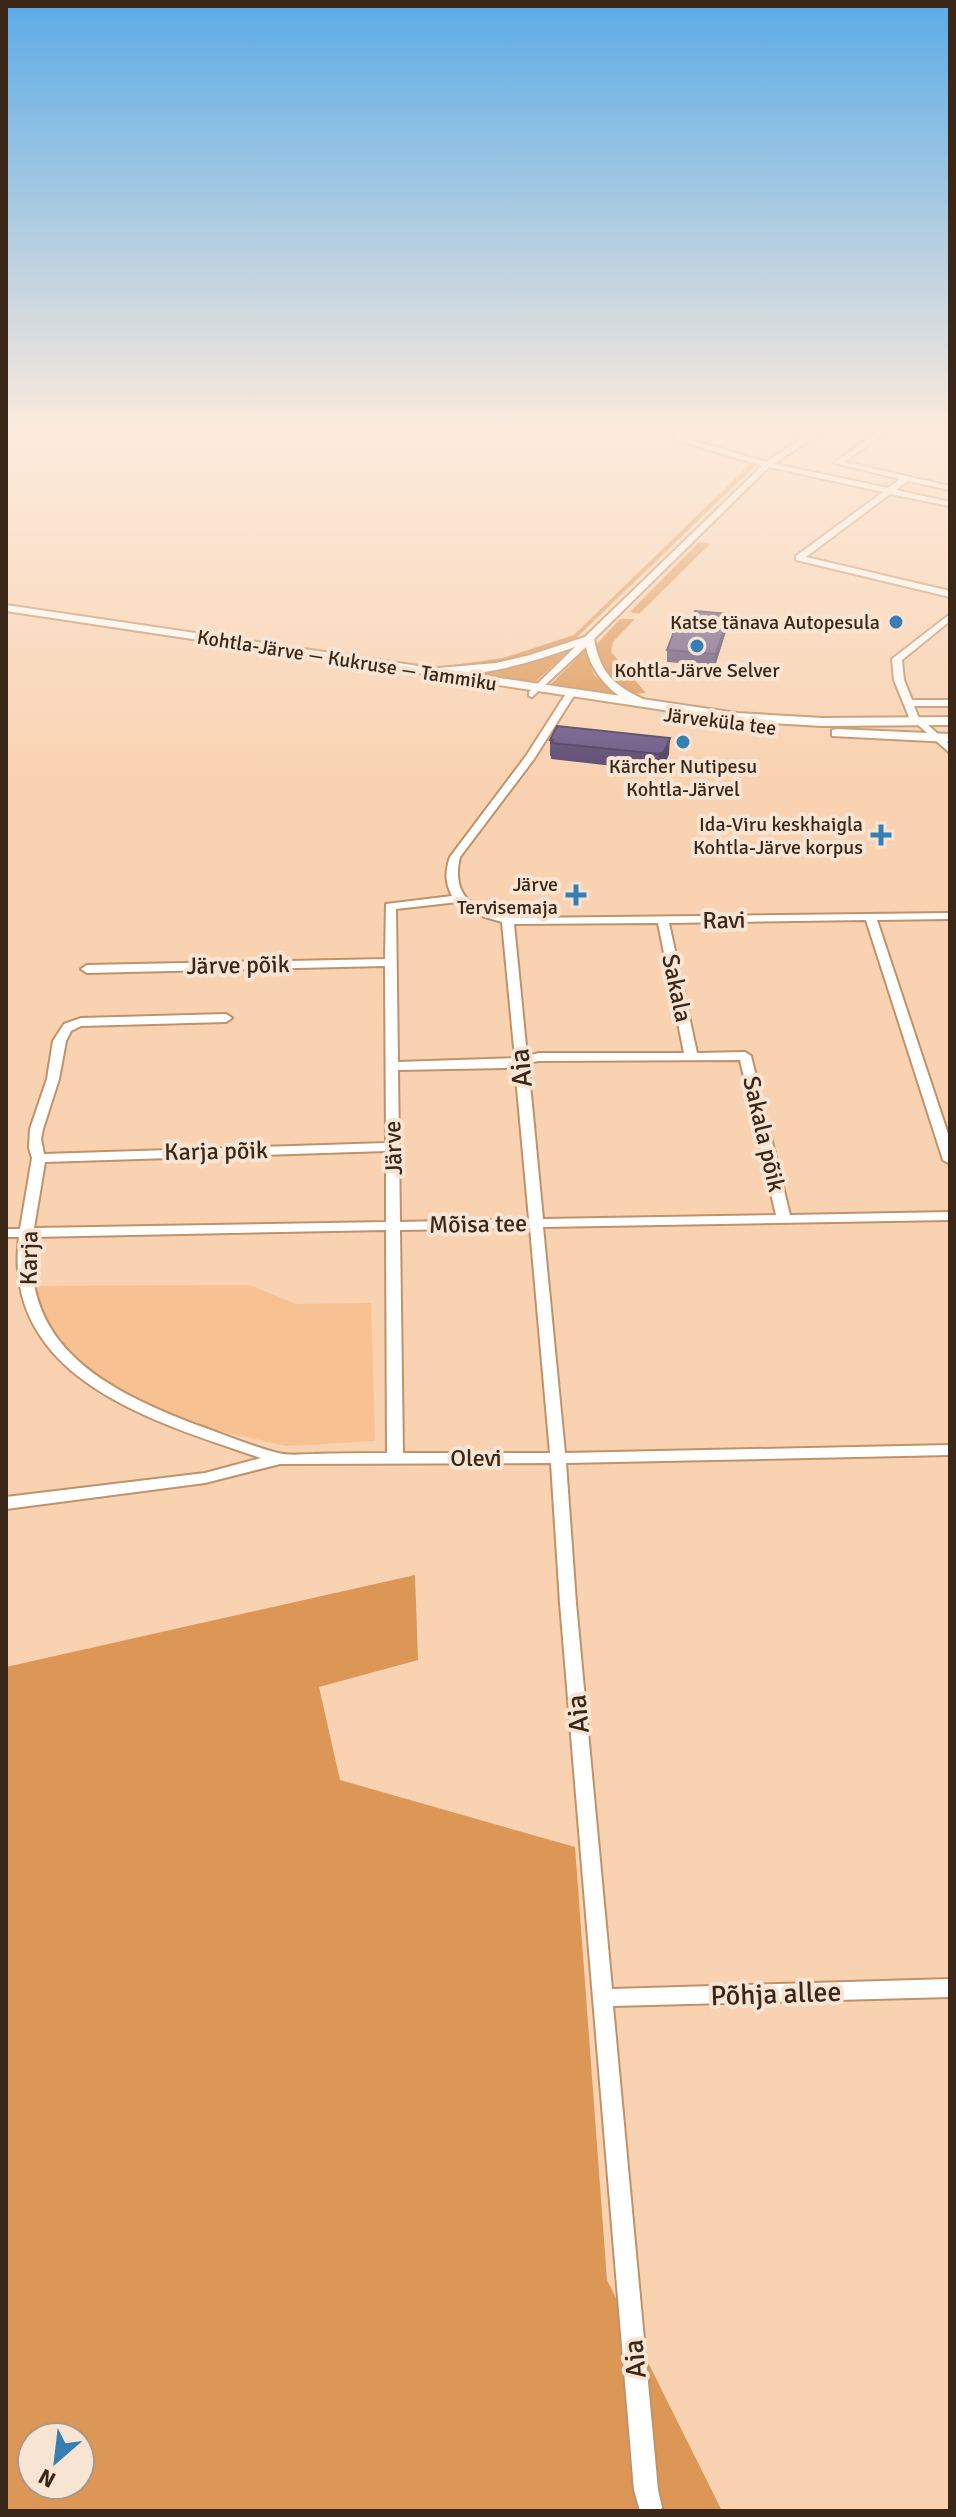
<svg xmlns="http://www.w3.org/2000/svg" width="956" height="2517" viewBox="0 0 956 2517" font-family="Signika,sans-serif">
<style>
.built{fill:#f7c192}
.green{fill:#dc9756;fill-rule:evenodd}
.lines{fill:none;stroke-linecap:round;stroke-linejoin:round}
.minor-casing{stroke:#bf9269;stroke-width:4}
.major-casing{stroke:#bf9269;stroke-width:4}
.minor{fill:#fff;fill-rule:evenodd}
.major{fill:#fff;fill-rule:evenodd}
.wall{fill:#5a4972}
.shaded-wall{fill:#4a3c5d}
.building{fill:#695585;stroke:#4a3c5d;stroke-width:2}
.poi-dot{fill:#357fb3;stroke:#f7e4d3;stroke-width:3}
.labels{text-anchor:middle;stroke-width:8;stroke-linejoin:round;paint-order:stroke}
.far-poi-label{font-size:20px;fill:#3a2717;stroke:#f7e4d3;text-anchor:end}
.far-street-label{font-size:20px;fill:#3a2717;stroke:#f7e4d3}
.street-label{font-size:24px;fill:#3a2717;stroke:#f7e4d3}
.near-street-label{font-size:28px;fill:#3a2717;stroke:#f7e4d3}
</style>
<rect width="100%" height="100%" fill="#f9d2b1"/>
<path class="built" d="M250,1285l46,19 75,-1 4,138 -89,5 -71,-16 -66,-26 -62,-35 -41,-44 -12,-39z"/>
<path class="green" d="M751,463l3,4 -179,172 -81,25 -47,6 -14,-2 70,-10 71,-23z
M699,542l11,2 -71,70 -9,-2z
M620,619h15l-22,23 -2,10 35,41 -14,1 -28,-21 -9,-27z
M572,648l-38,35 -69,-10z
M585,650l9,25 27,21 -72,-10z
M415,1575l3,85 -99,27 21,93 235,67 32,433 115,231h-716v-844zM32,2437h48v48h-48z"/>
<g class="lines">
<g class="minor-casing">
<path id="minor" d="M673,430h8l2,7 83,25 48,-32h10l-50,34 114,24 12,-9 -66,-16 46,-33h10l-46,32 106,24v4l-42,-9 -12,9 54,12v4l-60,-12 -84,63 144,34v6l-154,-37v-4l87,-64 -114,-25 -175,172c7,39 24,48 57,64v4c-30,0 -60,-32 -65,-60l-54,50 -3,-1v-4l46,-45c-44,15 -94,32 -140,26l-2,-2 5,-3 58,-5 34,-8 55,-18 177,-171 -85,-26z
M950,614v7l-48,39 2,20 8,20h38v6h-36l4,10 32,29v8l-41,-36 -15,-37 -2,-21z
M570,691l5,3 -41,65 -74,98c-11,46 23,57 61,61l429,-5v6l-73,1 73,220v24l-7,-4 -77,-240 -197,3 28,130 48,-1 6,4 39,159 160,-3v8l-407,7 22,226 385,-8v10l-384,8 10,140 36,386 338,-10v18l-337,9 45,484 4,17 -2,4h-20l-6,-21 -74,-887 -9,-140 -271,1 -75,19 -199,26v-12l199,-24 56,-15c-106,-36 -260,-79 -242,-221h-13v-8h14l12,-71 -3,-10 1,-19 17,-50 6,-38 11,-17 17,-6 145,-4 6,4 -6,4 -145,4 -10,5 -5,10 -7,38 -16,50 -2,10 3,15 342,-11 -1,-177 -298,7 -6,-4 6,-4 298,-6 1,-55 66,-8c-7,-14 -7,-24 -2,-39l76,-101 41,-64zM458,902l17,12 27,8 13,136 -117,4 -2,-153zM658,923l26,130h-145l-12,3 -13,-132zM740,1060l36,155 -233,4 -15,-156 11,-2zM515,1066l14,153 -129,3 -2,-152 107,-2zM386,1151v71l-352,6 11,-66zM530,1228l20,225h-147l-3,-223zM386,1230l1,223c-24,0 -49,0 -73,1 -12,0 -25,2 -36,-1 -27,-7 -55,-19 -81,-28 -89,-34 -177,-78 -164,-188z"/>
</g>
<g class="major-casing">
<path id="major" d="M6,605l731,108 85,5 128,-1v8l-128,1 -85,-5 -731,-110z
M837,729l113,5v8l-118,-6v-6z"/>
</g>
<use href="#minor" class="minor"/>
<use href="#major" class="major"/>
</g>
<path class="wall" d="M729,614l-1,11 -13,41 -48,-4v-12l25,-31z
M550,740l119,14 -6,14 -5,3 -107,-12v-3h-1z"/>
<path class="shaded-wall" d="M729,614l-1,11 -13,41 1,-12z
M670,738l-1,16 -6,14 -5,3 1,-17z"/>
<path class="building" d="M695,611l34,3 -13,40 -49,-4 12,-32 13,1z
M557,726l113,12 -6,14 -5,2 -107,-11 1,-3h-3z"/>
<linearGradient id="sky" x2="0" y2="1"><stop stop-color="#5babe8"/><stop offset="0.55" stop-color="#fcebdc"/><stop offset="1" stop-color="#fcebdc" stop-opacity="0"/></linearGradient>
<rect width="956" height="783" fill="url(#sky)"/>
<g class="poi-dot">
<circle cx="896" cy="622" r="8"/>
<circle cx="697" cy="646" r="8"/>
<circle cx="683" cy="742" r="8"/>
<path d="M877 823h8v8h8v8h-8v8h-8v-8h-8v-8h8z"/>
<path d="M572 883h8v8h8v8h-8v8h-8v-8h-8v-8h8z"/>
</g>
<g class="labels">
<g class="far-poi-label">
<text x="880" y="629">Katse tänava Autopesula</text>
<text x="697" y="677" text-anchor="middle">Kohtla-Järve Selver</text>
<text x="683" y="773" text-anchor="middle">Kärcher Nutipesu<tspan x="683" dy="23">Kohtla-Järvel</tspan></text>
<text x="863" y="831">Ida-Viru keskhaigla<tspan x="863" dy="23">Kohtla-Järve korpus</tspan></text>
<text x="558" y="891">Järve<tspan x="558" dy="23">Tervisemaja</tspan></text>
</g>
<g class="far-street-label">
<text transform="translate(347 660) rotate(9)" y="7">Kohtla-Järve — Kukruse — Tammiku</text>
<text transform="translate(720 721) rotate(7)" y="7">Järveküla tee</text>
</g>
<g class="street-label">
<text transform="translate(724 920) rotate(-1)" y="8">Ravi</text>
<text transform="translate(238 965) rotate(-1)" y="8">Järve põik</text>
<text transform="translate(677 988) rotate(78)" y="8">Sakala</text>
<text transform="translate(764 1134) rotate(77)" y="8">Sakala põik</text>
<text transform="translate(393 1148) rotate(-92)" y="8">Järve</text>
<text transform="translate(216 1151) rotate(-1)" y="8">Karja põik</text>
<text transform="translate(478 1224) rotate(-1)" y="8">Mõisa tee</text>
<text transform="translate(29 1258) rotate(-89)" y="8">Karja</text>
<text x="476" y="1466">Olevi</text>
</g>
<g class="near-street-label">
<text transform="translate(520 1068) rotate(-95)" y="10">Aia</text>
<text transform="translate(577 1714) rotate(-95)" y="10">Aia</text>
<text transform="translate(776 1993) rotate(-2)" y="10">Põhja allee</text>
<text transform="translate(634 2359) rotate(-95)" y="10">Aia</text>
</g>
</g>
<rect width="956" height="2517" fill="none" stroke="#3a2717" stroke-width="16"/>
<g transform="translate(56 2461) rotate(208)"><circle r="38" fill="#f7e4d3" stroke="#ab9888" stroke-width="2"/>
<path d="M0-6L14 30L0 20L-14 30Z" fill="#357fb3"/>
<text y="-12" font-size="22" font-weight="bold" text-anchor="middle" fill="#3a2717">N</text>
</g>
</svg>
